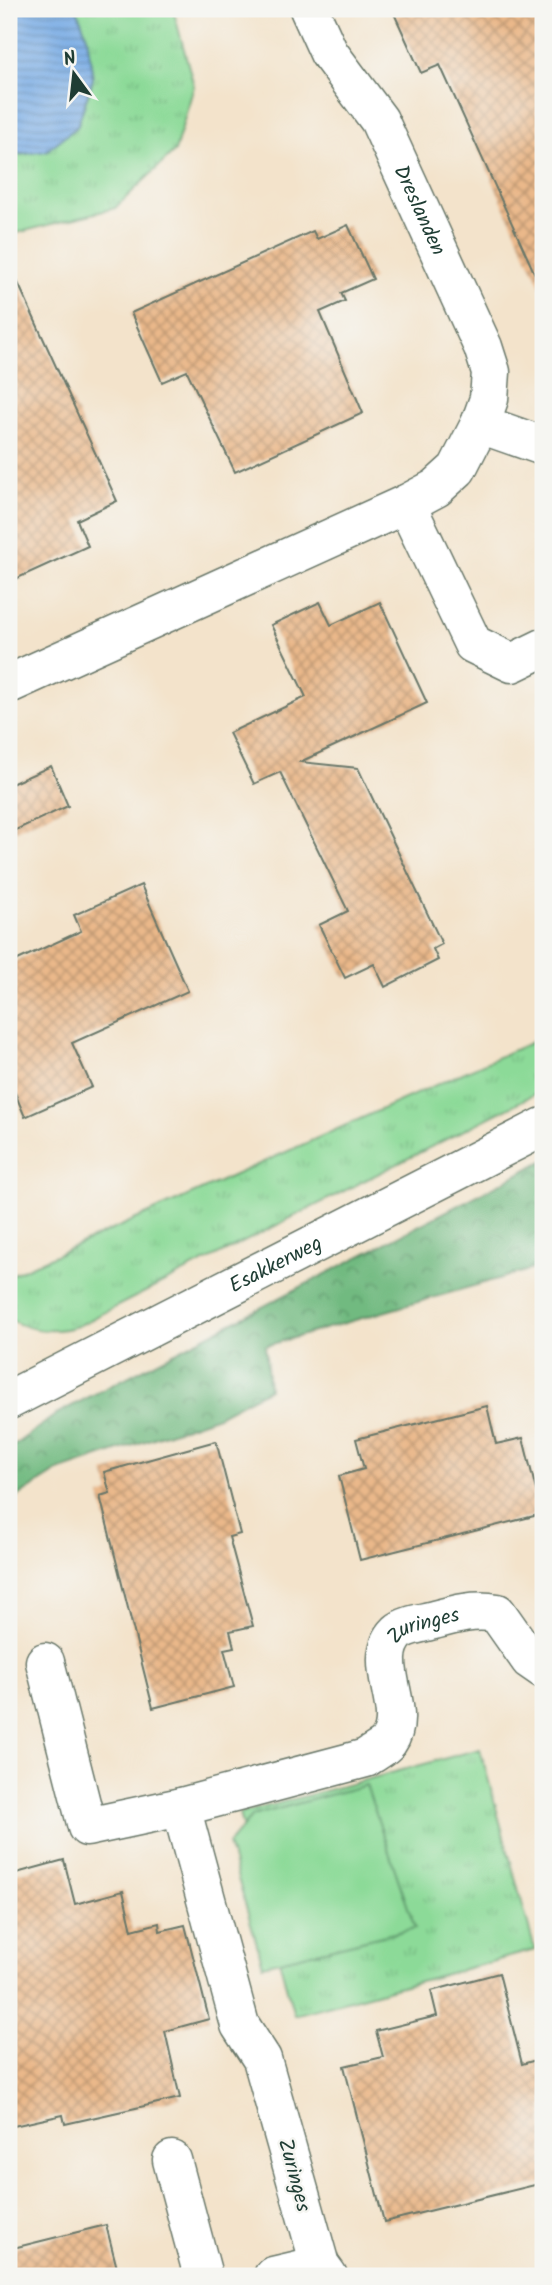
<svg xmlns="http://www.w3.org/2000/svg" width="552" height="2285" viewBox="0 0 552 2285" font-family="Kalam,sans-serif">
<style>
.grass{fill:url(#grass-tufts);stroke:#568c66;stroke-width:2}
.forest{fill:url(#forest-crowns);stroke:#487c5a;stroke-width:2}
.park{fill:#8cda98;stroke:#568c66;stroke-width:2}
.water{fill:url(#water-rules);stroke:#4c748c;stroke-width:2}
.building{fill:url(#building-cross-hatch)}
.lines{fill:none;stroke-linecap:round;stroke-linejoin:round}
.minor-casing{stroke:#697769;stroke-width:41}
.minor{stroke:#fff;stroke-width:38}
.labels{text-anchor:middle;stroke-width:5;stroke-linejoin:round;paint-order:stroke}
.street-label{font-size:21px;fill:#1f3d34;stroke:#f6f6f2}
</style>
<defs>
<pattern id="grass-tufts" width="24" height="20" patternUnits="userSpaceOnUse" patternTransform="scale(1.75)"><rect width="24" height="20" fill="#8cda98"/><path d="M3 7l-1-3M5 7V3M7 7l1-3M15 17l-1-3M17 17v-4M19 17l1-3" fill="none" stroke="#78bc84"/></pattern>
<pattern id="forest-crowns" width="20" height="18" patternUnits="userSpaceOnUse" patternTransform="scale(1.75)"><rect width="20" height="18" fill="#71ba80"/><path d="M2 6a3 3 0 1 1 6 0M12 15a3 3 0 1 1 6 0" fill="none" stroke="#5c986a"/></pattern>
<pattern id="water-rules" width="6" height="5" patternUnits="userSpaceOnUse" patternTransform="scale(1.75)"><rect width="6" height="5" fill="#79ace5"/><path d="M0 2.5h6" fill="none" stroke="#638dba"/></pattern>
<pattern id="building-cross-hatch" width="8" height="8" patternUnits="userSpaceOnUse" patternTransform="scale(1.75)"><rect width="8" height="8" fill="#eab88a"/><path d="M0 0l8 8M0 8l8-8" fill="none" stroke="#bd9772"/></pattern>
</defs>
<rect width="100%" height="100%" fill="#f6f6f2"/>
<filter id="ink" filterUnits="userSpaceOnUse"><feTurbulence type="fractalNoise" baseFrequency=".0143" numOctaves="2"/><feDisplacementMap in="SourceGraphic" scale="14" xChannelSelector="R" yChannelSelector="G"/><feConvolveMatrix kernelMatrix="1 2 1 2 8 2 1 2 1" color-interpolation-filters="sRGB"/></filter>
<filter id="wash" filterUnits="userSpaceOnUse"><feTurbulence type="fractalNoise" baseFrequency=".00686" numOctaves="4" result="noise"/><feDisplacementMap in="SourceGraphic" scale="28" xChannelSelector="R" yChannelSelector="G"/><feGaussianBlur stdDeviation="1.57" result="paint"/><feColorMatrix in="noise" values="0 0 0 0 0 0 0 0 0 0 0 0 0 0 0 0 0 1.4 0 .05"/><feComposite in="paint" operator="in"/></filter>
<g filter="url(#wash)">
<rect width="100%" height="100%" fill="#f3e3cb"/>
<path class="grass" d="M77,9h96l21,77 -19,65 -60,57 -106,27v-79l19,-2 49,-27 16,-47 -6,-43z
M543,1037v53l-465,236c-24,7 -47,6 -69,-7v-43z
M480,1749l55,201 -241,65 -55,-201z"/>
<path class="forest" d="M543,1161v105l-278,80 4,43 -51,27 -160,55 -49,31v-53l49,-36z"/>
<path class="park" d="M366,1785l49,143 -152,37 -35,-121 24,-28z"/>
<path class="water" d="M9,9h68l10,28 6,42 -16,48 -31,24 -37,5z"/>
<g id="blocks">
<path class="building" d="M392,9h151v283l-103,-227 -19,8z
M348,225l25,54 -32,14 4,8 -25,11 43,101 -128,59 -48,-101 -25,11 -31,-69 182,-82 4,8z
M9,263l108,238 -40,19 11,26 -79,36z
M320,602l11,23 49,-23 47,101 -127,59 58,6 84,176 -9,5 5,11 -53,27 -11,-23 -29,14 -26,-53 29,-14 -68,-139 -26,12 -25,-51 77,-36 -35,-72z
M51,766l17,40 -59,27v-48z
M141,885l47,106 -116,52 20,44 -67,30 -16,-38v-115l72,-33 -7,-16z
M487,1406l9,38 27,-6 19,76 -182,46 -21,-84 25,-7 -8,-30z
M216,1441l24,93 -11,3 24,89 -23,5 4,16 -10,2 10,38 -81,21 -53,-212 10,-3 -6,-21z
M64,1860l11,44 48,-13 9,39 27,-7 1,8 25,-6 24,94 -44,12 15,67 -115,26 -2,-9 -54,12v-252z
M499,1973l23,91 21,-6v125l-159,39 -40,-156 39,-9 -7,-26 61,-15 -6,-25z
M106,2225l13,51h-110v-27z"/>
</g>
</g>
<g filter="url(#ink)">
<use href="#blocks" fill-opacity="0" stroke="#697769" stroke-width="2"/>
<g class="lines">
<g class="minor-casing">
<g id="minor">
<path id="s1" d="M309,9l20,44 50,67 104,227 8,25 -2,27 -9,25 -23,45 -21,19 -30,16 67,140 39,19 31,-15"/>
<path d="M480,424l63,22"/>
<path d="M9,684l397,-180"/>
<path id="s2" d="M9,1400l534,-273"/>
<path d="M45,1662l42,165 94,-20"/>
<path d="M172,2160l31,116"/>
<path d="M273,2276l47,-11"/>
<path id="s3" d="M328,2276l-8,-11 -58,-206 -22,-34 -59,-218 185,-49c6,-5 18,-10 22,-16 23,-32 -20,-80 10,-110 8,-7 25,-9 36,-12 22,-6 40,-11 63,-7l33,47 13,9"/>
</g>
</g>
<use href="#minor" class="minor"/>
</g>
</g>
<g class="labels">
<g class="street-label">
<text dy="7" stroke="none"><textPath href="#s1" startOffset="231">Dreslanden</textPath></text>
<text dy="7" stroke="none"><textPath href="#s2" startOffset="299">Esakkerweg</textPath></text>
<text dy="7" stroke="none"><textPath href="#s3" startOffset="854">Zuringes</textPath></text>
<text transform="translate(295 2175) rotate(75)" y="7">Zuringes</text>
</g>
</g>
<rect width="552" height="2285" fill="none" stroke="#f6f6f2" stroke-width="35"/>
<g transform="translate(74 74) rotate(345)" stroke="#f6f6f2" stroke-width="5" paint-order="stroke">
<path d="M0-5L12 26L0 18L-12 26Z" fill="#1f3d34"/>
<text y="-10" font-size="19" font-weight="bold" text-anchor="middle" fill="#1f3d34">N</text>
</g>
</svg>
